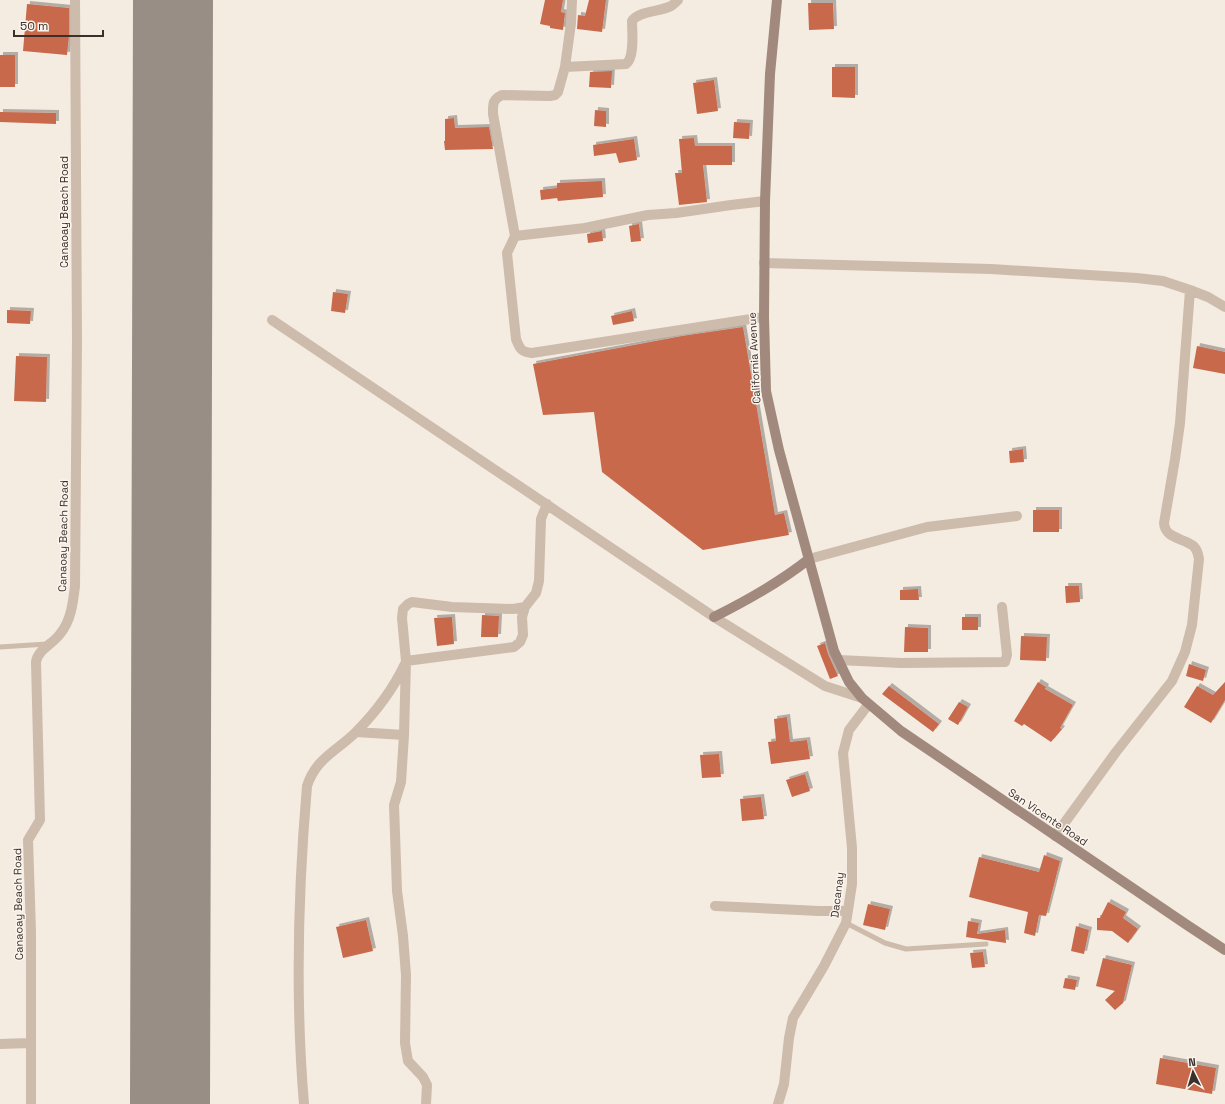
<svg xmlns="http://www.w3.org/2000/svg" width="1225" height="1104" viewBox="0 0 1225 1104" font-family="'Space Grotesk',sans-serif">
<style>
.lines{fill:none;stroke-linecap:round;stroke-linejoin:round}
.runway{stroke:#988e86;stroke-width:80}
.building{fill:#c8694b;filter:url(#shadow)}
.lane{stroke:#cdbbac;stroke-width:5}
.street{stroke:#cdbbac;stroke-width:10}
.secondary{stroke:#a18a7d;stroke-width:10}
.labels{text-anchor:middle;stroke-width:3;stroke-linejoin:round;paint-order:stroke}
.street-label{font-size:11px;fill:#3b302b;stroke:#fbf5ee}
</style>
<defs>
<filter id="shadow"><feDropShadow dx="3" dy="-3" stdDeviation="0" flood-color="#0004"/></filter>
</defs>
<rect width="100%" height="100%" fill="#f4ebe1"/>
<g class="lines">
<path class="runway" d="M170,1104l3,-1104"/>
</g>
<path class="building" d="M545,0h18l-2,12 4,1 -2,17 -13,-2v-2l-10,-2z
M589,0h17l-4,32 -25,-3 1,-14 7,1z
M808,3h25l1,26 -25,1z
M27,4l42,4v28l-2,19 -44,-4z
M0,55h15v32h-15z
M832,67h23v31l-23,-1z
M612,71l-1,17 -22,-1 1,-15z
M714,80l4,31 -21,3 -4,-31z
M595,110l11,1v16l-12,-1z
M0,112l56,1v11l-56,-2z
M454,118l1,10 34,-1 4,22 -48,1 -1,-9h1v-22z
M734,122l16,1 -1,16 -16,-1z
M694,138l1,8h37v19h-29l4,37 -28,3 -4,-32h7l-3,-34z
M634,139l3,21 -18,3 -3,-10 -22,3 -1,-11z
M602,181l1,16 -45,4 -1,-3 -16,2 -1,-10 17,-2v-5z
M639,224l2,17 -10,1 -2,-16z
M602,231l1,10 -15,2 -1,-9z
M333,292l15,2 -3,19 -14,-2z
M7,310l24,1 -1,13 -23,-1z
M632,311l2,10 -21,4 -2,-9z
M743,327l32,188 9,-2 5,22 -86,15 -101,-78 -8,-60 -51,3 -10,-51 149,-28z
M1197,346l28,6v22l-32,-6z
M16,356l31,1 -1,45 -32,-1z
M1023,449l1,13 -14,1 -1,-12z
M1033,510h26v22h-26z
M1065,586h14l1,16 -14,1z
M918,589l1,11h-19v-10z
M482,615l17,1 -1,21h-17z
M452,617l2,27 -17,2 -3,-28z
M962,617h16v13h-16z
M905,627l23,1v24h-24z
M1021,636l26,1 -1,24 -26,-1z
M825,643l3,11 10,22 -8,3 -13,-33z
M1189,664l17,6 -3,11 -17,-5z
M1038,682l8,5 -1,2 28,16 -13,23 2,1 -11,13 -27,-18 -2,2 -8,-5z
M1225,682v18l-14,23 -27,-16 13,-21 16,9z
M889,686l50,38 -6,8 -51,-38z
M959,702l9,5 -10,18 -10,-6z
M787,717l3,25 17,-2 3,19 -39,5 -3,-22 8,-1 -2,-22z
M719,754l2,23 -19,1 -2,-23z
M805,774l5,17 -18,6 -6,-17z
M761,797l3,22 -22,2 -2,-22z
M1044,855l16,6 -14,55 -7,-1 -4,21 -11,-3 4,-21 -59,-15 10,-40 60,15z
M1108,902l18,10 -3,6 15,11 -10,14 -16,-12 -15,-1v-12h3z
M868,904l22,5 -5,21 -22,-5z
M366,920l7,31 -30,7 -7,-31z
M968,921l11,2 -2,11 28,-4 1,13 -40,-6z
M1076,926l13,4 -5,24 -13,-3z
M983,952l2,15 -13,1 -2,-15z
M1103,958l29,7 -9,38 -8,7 -10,-10 10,-9 -19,-5z
M1065,978l12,2 -2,10 -12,-2z
M1160,1058l56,10 -4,26 -56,-10z"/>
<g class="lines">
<path class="lane" d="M0,647l47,-3
M846,923l39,20 21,6 80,-5"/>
<path class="street" d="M572,0l-1,23 -6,44 61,-3c9,-7 6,-32 6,-43 6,-10 28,-9 39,-15 2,-1 5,-4 7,-6
M565,67l-7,25 -3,3 -5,1 -48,-1c-10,5 -9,9 -9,19l22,122 -8,17 9,86c4,10 5,13 16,14l232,-36
M515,236l70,-8 63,-13 28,-2 55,-8 34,-4
M764,263l227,6 146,9 26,3 27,9 18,7 17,10
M272,320l442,297 111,69 37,12
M809,559l118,-32 90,-11
M839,660l62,3 104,-1 2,-7 -5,-48
M406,661l108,-14 6,-5 3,-7 -1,-18 3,-10 11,-14 3,-12 2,-62 6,-15
M356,732l48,3
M1055,836l61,-84 56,-71 13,-29 7,-27 7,-66c-1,-5 -2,-11 -7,-14 -10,-7 -27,-7 -28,-22l11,-64 5,-36 10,-133
M715,906l104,5h29
M0,1044l30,-1
M31,1104v-172l-3,-92 12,-20 -4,-158c2,-13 17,-18 24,-28 11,-13 13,-31 15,-48l2,-246 -2,-340
M304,1104c-9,-106 -6,-213 3,-318 9,-28 30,-35 49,-54 19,-19 37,-43 49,-68
M426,1104l1,-19 -4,-8 -15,-16 -3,-18 1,-68 -3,-39 -6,-45 -3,-86 7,-23 3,-47 2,-74 -4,-43 1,-9 5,-5 4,-2 40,5 61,2 12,-2
M778,1104l6,-20 5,-46 4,-20 31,-52 22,-43 6,-39v-36l-9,-95 6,-23 19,-25"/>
<path class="secondary" d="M777,0l-7,74 -5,127 -1,116 2,74 13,59 55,201 15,31 13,16 39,33 286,194 38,25
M714,617c34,-17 65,-34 95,-58"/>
</g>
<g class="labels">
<g class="street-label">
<text transform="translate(64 212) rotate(-90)" y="4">Canaoay Beach Road</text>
<text transform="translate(754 358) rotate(-93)" y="4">California Avenue</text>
<text transform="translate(63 536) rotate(-89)" y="4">Canaoay Beach Road</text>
<text transform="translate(1048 817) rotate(34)" y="4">San Vicente Road</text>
<text transform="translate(837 895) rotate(-83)" y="4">Dacanay</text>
<text transform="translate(18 904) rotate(-91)" y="4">Canaoay Beach Road</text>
</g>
</g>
<g transform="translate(1193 1072) rotate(355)" stroke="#fbf5ee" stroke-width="3" paint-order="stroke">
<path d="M0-3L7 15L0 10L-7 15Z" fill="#3b302b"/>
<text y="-6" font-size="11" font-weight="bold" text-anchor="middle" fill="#3b302b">N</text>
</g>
<path d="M14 30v6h89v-6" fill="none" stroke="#3b302b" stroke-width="2"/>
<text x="20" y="30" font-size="12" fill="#3b302b" stroke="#fbf5ee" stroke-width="3" paint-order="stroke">50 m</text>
</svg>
